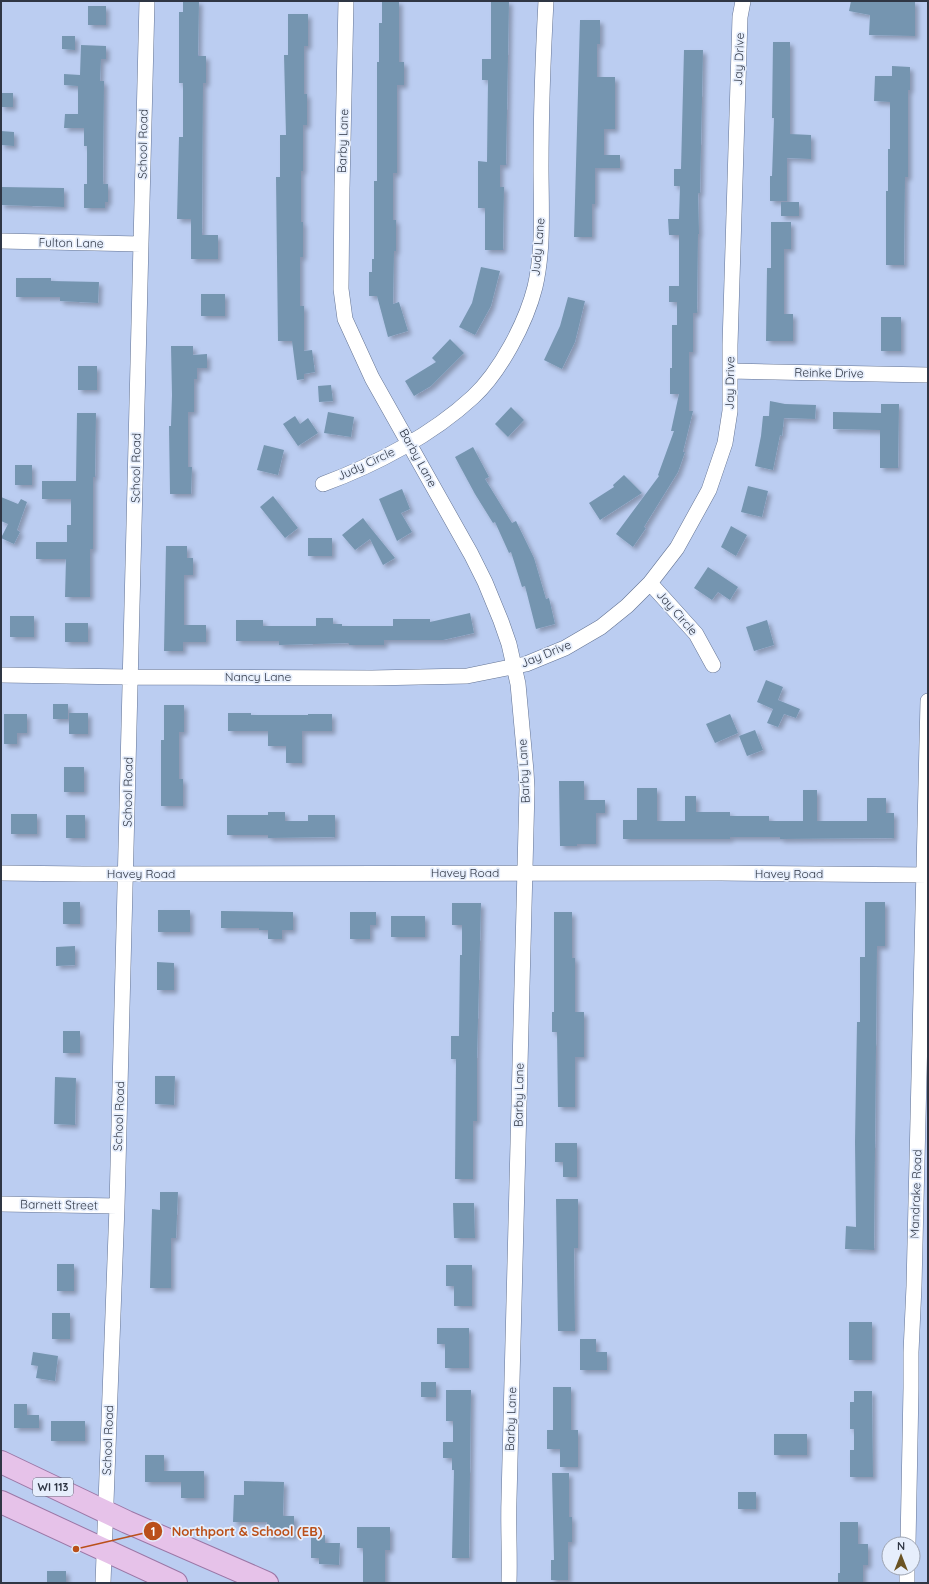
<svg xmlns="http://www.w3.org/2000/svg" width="929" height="1584" viewBox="0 0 929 1584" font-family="Quicksand,sans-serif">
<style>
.building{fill:#7595b0;filter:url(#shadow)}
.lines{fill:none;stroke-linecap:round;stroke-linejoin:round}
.street-casing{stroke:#637393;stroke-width:16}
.primary-casing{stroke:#9b77a6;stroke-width:24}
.street{stroke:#fff;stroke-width:15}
.primary{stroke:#e6c2e9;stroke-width:22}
.labels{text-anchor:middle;stroke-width:3.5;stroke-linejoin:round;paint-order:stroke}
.shield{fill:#e6eefc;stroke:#666d7b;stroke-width:1}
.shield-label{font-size:11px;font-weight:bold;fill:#2f3644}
.street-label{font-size:12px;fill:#2f3644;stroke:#e6eefc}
.leader{fill:none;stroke:#ba501a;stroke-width:1.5}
.callout-dot{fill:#ba501a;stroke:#e6eefc;stroke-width:1.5}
.mark-label{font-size:12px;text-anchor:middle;font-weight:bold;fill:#fff}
.callout-label{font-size:13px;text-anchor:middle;font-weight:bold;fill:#ba501a;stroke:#e6eefc;stroke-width:3.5;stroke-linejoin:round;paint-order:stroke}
</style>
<defs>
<filter id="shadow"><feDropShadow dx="3.5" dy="3.5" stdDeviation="2" flood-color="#0004"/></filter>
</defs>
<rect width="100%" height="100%" fill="#bbcdf1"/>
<path class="building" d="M183,1h16l-1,55h8v27h-3l-1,152h16v24h-27v-40h-14l2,-82h4v-54h-4v-71h4z
M382,1h17v61h5v23h-7v88h-4v47h3v31h-2l-1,53 6,-2 9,29 -20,6 -11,-41h-8v-24h3v-13h2v-78h3v-119h2v-39h3z
M491,1h18l-3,164h-6v22h4l-1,63h-18v-42h-7v-47l9,1 1,-82h-6v-21h9z
M851,1h64v35l-46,-1 1,-20 -21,-4z
M88,6h18v19h-18z
M288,14h20v32h-4v48h3v31h-4v46h-2v51h2v35h-3v49h4v45l8,-1 3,22 -11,2v5l-7,1 -5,-39h-14l-2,-164h4v-42h6l-2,-80h4z
M580,20h20v24h-3v33h18v52h-11v26h16v13h-25v36h-3v33h-18z
M62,36h13v14l-13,-1z
M773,42h17v92l21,1v24l-24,-1v43h-17v-25h2l2,-58h-2z
M81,45l25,1v13h-5l-1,22h4l-1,103h5v18h-3v6h-21v-24h3v-38h-3v-18h-20l1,-14h13v-28l-14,-1v-11l16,1z
M684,50h19l-3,143h-2l1,41h-1l-1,79h-4v39h-4v59h4l-10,41h2l-7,20 -34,55 2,1 -13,19 -17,-13 43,-58 -1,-1 16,-44h-3l8,-37h-9v-26h2v-43h5v-23h-8v-16h10v-51h-10l-1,-16h11l1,-33h-6v-17h7z
M892,66l18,1v23h-2v87h-3l-1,88h-18v-74h2v-42h2v-47l-16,-1 1,-25h17z
M1,93h12v14h-12z
M1,131l13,1v14l-13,-1z
M1,187l63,1v19l-63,-2z
M781,202h18v14h-18z
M771,222h20v27h-7v65h9v27h-27l1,-73h4z
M481,267l19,4 -9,35 -16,29 -16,-8 13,-24z
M16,278h35v3l48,1 -1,21 -38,-2v-4h-44z
M201,294h24v22h-24z
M568,297l17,4 -10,41 -13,27 -18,-9 16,-34z
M881,317h20v34h-20z
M450,339l14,14 -33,33 -17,10 -9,-15 31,-19 -4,-4z
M171,346h22v9l14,-1v14h-10v11h-3v33h-6v55h4l-1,27h-21l-1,-68h2l1,-31z
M78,366h19v24h-19z
M331,385l2,16 -14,1 -1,-16z
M770,401l15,3 31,1 -1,14 -31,-1 -2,18 -2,-1 -7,35 -18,-4 6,-30 2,-20h6z
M881,404h18l-1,64h-18v-38l-47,-1v-17l48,1z
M511,407l13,13 -16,17 -13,-13z
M328,412l26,5 -3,20 -27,-4z
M77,413h19l-1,64h-2v72h-3v48h-25l1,-38h-30v-17h31v-17h4v-26h-29v-18h34z
M295,416l5,8 8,-6 10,15 -20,13 -15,-22z
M264,445l20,5 -6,25 -21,-5z
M473,447l16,30 -4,2 27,44 4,-2 18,37 12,41 3,-1 6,26 -19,5 -11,-43 -3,1 -11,-35 -2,1 -14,-31 -2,1 -18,-29 -20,-37z
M15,465h17v20h-17z
M624,475l18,18 -42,27 -11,-17 25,-16 -1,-2z
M748,486l20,5 -6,26 -21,-5z
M402,489l8,20 -9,4 11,19 -15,9 -18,-42z
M273,496l25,32 -13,10 -25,-31z
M1,497l17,7 3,-5 6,3 -10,28 3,2 -6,12 -13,-6 7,-14 -7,-3z
M363,518l6,8 26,32 -12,7 -13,-26 -15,11 -13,-15z
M731,526l16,9 -11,21 -15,-9z
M308,538h24v18h-24z
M166,546h21v12h6v17h-9v50h22v17h-23v9h-19z
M708,567l30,20 -8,13 -12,-8 -6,8 -18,-12z
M470,613l4,20 -31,7h-59v5h-35v-2l-70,2v-4h-43v-21h27v6h53v-8h17v6h9v2h51v-7h37v3z
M10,616h24v21h-24z
M767,620l7,25 -20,6 -8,-24z
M65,623h23v19h-23z
M766,680l17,7 -5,13 22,9 -4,9 -12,-4 -6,13 -11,-4 6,-14 -16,-7z
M53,704h15v15h-15z
M164,705h20v27h-5v47h4v27h-22v-66h3z
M69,713h19v21h-19z
M228,713h23v2h57v-1h24v17h-30v32h-16v-17h-18v-15h-40z
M4,714h23v19h-10v11h-13z
M730,714l8,19 -23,10 -9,-19z
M755,730l8,20 -16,6 -8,-20z
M64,767h20v25h-20z
M559,781h25v19h21v13h-9v31h-19v2h-17z
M637,788h20v33h28v-25h11v16h34v4h39v5h34v-31h14v31h50v-23h19v15h8v25l-114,1v-2h-50v2h-107v-19h14z
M268,812h17v9h23v-6h27v22l-67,1v-3h-41v-20h41z
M11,814h26v20h-26z
M66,815h19v23h-19z
M63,902h17v22h-17z
M865,902h20v44h-8l-3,304 -29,-1 1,-23 10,1 -1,-85 2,-120h3v-65h5z
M452,903h29l-4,156v62h-4v58h-18l1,-120h-5v-23h8l1,-81h2v-30h-10z
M158,910h32v22h-32z
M221,911l72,1v18h-11v9h-14v-9h-9v-2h-38z
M350,912h26v13h-6v14h-20z
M554,912h18v46h3v54h9v45h-9v50h-17l-1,-75h-5v-20h2z
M391,916h34v21h-34z
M75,946v19l-19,1v-19z
M157,962l17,1v27h-17z
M63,1031h17v22h-17z
M155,1076h20l-1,29 -19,-1z
M55,1077l21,1 -1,47 -21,-1z
M555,1143h22v34h-14v-15h-8z
M160,1192h18l-2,46h-5v50h-21l2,-79 8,1z
M556,1199h22v49h-4l1,83h-17z
M453,1203h21l1,35h-21z
M57,1264h17v27h-17z
M446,1265h26v41h-18v-20h-8z
M52,1313h18v26h-18z
M849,1322h23v38h-23z
M437,1328h32v40h-24v-24h-8z
M580,1339h16v13h11v18h-27z
M33,1352l25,4 -3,25 -19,-3 2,-12 -7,-1z
M421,1382h15v15h-15z
M553,1387h18v43h7v37h-18v-18h-13v-19h6z
M446,1390h25l-2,168h-17l2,-88h-2v-12h-9v-16h10v-21h-7z
M854,1391h18l1,86h-23v-27h4v-21h-4v-27h4z
M14,1404h13v11h12v13h-25z
M51,1421h34v20h-34z
M774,1434h33v21h-33z
M145,1455h19v16h40v27h-23v-16h-36z
M552,1473h17v44h3v25h-4v38h-17v-20h3z
M244,1481l40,1 -1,34h11v20h-28l1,-14h-34l1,-27h10z
M738,1492h18v17h-18z
M840,1522h18v22h10v21h-5v18h-25v-10h2z
M357,1527h33v23h-5v33h-22v-35h-6z
M311,1535h14v8h15l-1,22 -20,-1v-6h-8z
M47,1571h19v12h-19z"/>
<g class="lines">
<g class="street-casing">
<path id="street" d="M346,1l-4,187 -1,101 4,30 27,59 99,176 14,28 16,39 8,23 9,40 8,87 1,18c-8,237 -11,474 -18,710 -1,28 1,56 0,84
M1,241l140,3
M730,371l198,4
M323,484c52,-19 109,-49 150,-87 27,-25 53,-74 62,-110 9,-39 6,-80 6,-120 0,-55 2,-111 5,-166
M650,583l46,51 17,31
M1,675l129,2 242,1 95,-2 59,-12 39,-16 36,-21 26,-21 23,-23 27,-35 32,-58 16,-47 5,-32v-66l10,-328 3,-16
M1,873l82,1 638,-1 207,2
M1,1204l116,2
M908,1544l3,-156v-36l3,-66 14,-585
M103,1583l14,-377 8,-318 22,-887
M907,1583v-15"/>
</g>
<g class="primary-casing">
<path id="primary" d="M1,1462l126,60 140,61
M1,1502l175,81"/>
</g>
<use href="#street" class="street"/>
<use href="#primary" class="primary"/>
</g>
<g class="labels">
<rect class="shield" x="33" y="1478" width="40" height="18" rx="3"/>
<g class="shield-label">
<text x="53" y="1491">WI 113</text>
</g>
<g class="street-label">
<text transform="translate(739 59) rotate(-88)" y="4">Jay Drive</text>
<text transform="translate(343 141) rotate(-88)" y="4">Barby Lane</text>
<text transform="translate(143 144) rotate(-89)" y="4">School Road</text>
<text transform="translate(71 243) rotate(1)" y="4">Fulton Lane</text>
<text transform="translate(538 247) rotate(-85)" y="4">Judy Lane</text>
<text transform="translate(829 373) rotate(1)" y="4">Reinke Drive</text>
<text transform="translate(730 383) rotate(-89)" y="4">Jay Drive</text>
<text transform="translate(418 458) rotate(61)" y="4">Barby Lane</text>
<text transform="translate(366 464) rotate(-25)" y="4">Judy Circle</text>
<text transform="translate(136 468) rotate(-89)" y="4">School Road</text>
<text transform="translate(677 613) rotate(49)" y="4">Jay Circle</text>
<text transform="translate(546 654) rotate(-22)" y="4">Jay Drive</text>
<text x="258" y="681">Nancy Lane</text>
<text transform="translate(524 771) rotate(-93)" y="4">Barby Lane</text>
<text transform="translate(128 792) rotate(-89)" y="4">School Road</text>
<text x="465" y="877">Havey Road</text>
<text x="141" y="878">Havey Road</text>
<text x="789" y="878">Havey Road</text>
<text transform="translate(519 1095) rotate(-89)" y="4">Barby Lane</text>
<text transform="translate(119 1116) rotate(-88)" y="4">School Road</text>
<text transform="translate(916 1194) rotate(-88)" y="4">Mandrake Road</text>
<text transform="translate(59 1205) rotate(1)" y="4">Barnett Street</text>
<text transform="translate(511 1419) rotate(-88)" y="4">Barby Lane</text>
<text transform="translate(108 1440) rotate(-88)" y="4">School Road</text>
</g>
</g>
<path class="leader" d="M76 1549L153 1531"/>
<g class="callout-dot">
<circle cx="76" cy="1549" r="4"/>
<circle cx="153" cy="1531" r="10"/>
</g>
<g class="mark-label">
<text x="153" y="1536">1</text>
</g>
<g class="callout-label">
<text x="247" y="1536">Northport &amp; School (EB)</text>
</g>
<rect width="929" height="1584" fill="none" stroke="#2f3644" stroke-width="4"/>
<g transform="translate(901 1556)"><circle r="19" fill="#e6eefc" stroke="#9da4b2"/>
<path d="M0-3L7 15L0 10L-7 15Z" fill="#6a5323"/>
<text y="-6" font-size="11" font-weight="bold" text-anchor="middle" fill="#2f3644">N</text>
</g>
</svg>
